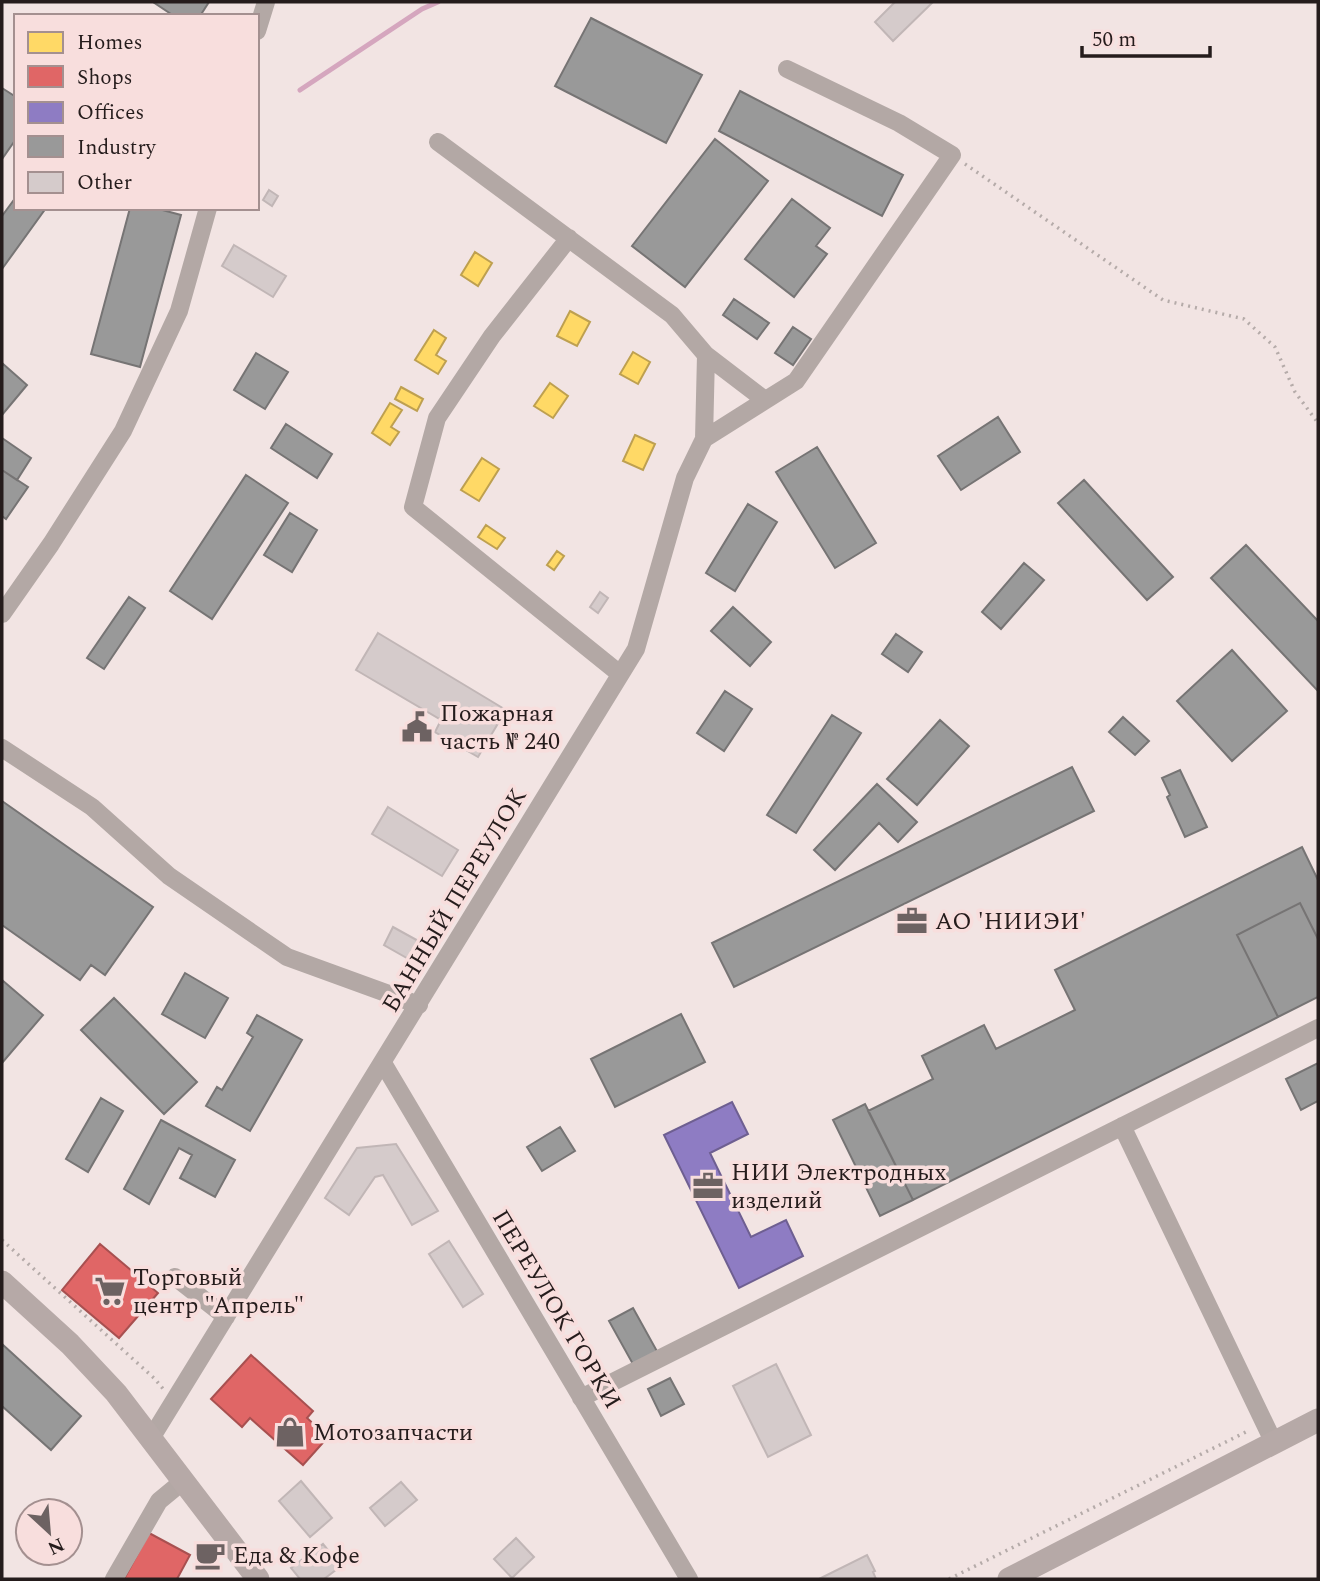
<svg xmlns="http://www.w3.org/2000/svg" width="1320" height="1581" viewBox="0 0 1320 1581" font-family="Spectral,serif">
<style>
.homes{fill:#ffd966;stroke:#bea050;stroke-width:2}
.shops{fill:#e06666;stroke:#a85050;stroke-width:2}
.offices{fill:#8e7cc3;stroke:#6e5f91;stroke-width:2}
.industry{fill:#999;stroke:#767474;stroke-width:2}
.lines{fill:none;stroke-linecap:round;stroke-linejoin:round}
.stream{stroke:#d5a6be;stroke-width:5}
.building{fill:#d5cbcb;stroke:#c1b6b6;stroke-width:2}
.path{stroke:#b5aba9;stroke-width:3.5;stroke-dasharray:2 5;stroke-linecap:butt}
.minor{stroke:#b3a8a5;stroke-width:18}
.major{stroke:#b6a9a7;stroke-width:23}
.labels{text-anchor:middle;stroke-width:7;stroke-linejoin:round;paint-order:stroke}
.poi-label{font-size:24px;fill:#251c1c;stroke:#f8dedd;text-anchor:start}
.street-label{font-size:24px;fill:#251c1c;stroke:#f8dedd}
</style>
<rect width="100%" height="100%" fill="#f2e4e3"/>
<path class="homes" d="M475,252l17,11 -14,23 -17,-11z
M570,311l20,11 -13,24 -20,-10z
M434,330l12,8 -10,17 10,6 -8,13 -23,-14z
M633,352l17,10 -12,22 -18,-10z
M550,383l18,13 -15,22 -19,-12z
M401,387l22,12 -6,12 -22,-12z
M390,403l12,7 -11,17 8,5 -9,13 -18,-12z
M635,435l20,9 -12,26 -20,-9z
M482,458l17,11 -20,32 -18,-11z
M486,525l19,13 -8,11 -19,-12z
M557,551l7,5 -10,14 -7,-5z"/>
<path class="shops" d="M100,1244l58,49 -39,45 -57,-48z
M251,1355l62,56 -6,7 21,19 -25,28 -53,-47 -8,9 -31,-28z
M149,1533l41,22 -13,24h-53z"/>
<path class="offices" d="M732,1102l16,32 -38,19 41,84 35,-17 17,36 -64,32 -75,-153z"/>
<path class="industry" d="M153,2h56l-9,14h-26z
M591,18l111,57 -36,68 -111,-57z
M2,88l14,9v42l-14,20z
M740,91l163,84 -21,41 -163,-85z
M715,139l53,42 -83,106 -53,-41z
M16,197v11h30l-44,61v-53z
M792,199l38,29 -14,18 11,8 -33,43 -49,-38z
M130,208h25l26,7 -41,152 -49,-13z
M734,299l35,24 -12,16 -34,-24z
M793,327l18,12 -18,26 -18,-12z
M256,353l32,19 -23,37 -31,-19z
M2,363l25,22 -25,30z
M998,417l22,35 -59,38 -23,-34z
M286,424l46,30 -15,24 -46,-30z
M2,438l29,20 -14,22 -15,-10z
M817,447l59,96 -41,25 -59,-96z
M2,470l26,17 -22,32 -4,-3z
M246,475l42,28 -76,116 -42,-28z
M1084,480l89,97 -26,23 -89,-97z
M748,504l29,18 -42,69 -29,-18z
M290,513l27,17 -25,42 -28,-17z
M1246,545l72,76v70l-107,-113z
M1024,563l20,17 -43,49 -19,-17z
M129,597l16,11 -41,61 -17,-11z
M733,607l38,35 -21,24 -39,-35z
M896,634l26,18 -14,20 -26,-18z
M1232,650l55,61 -55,50 -55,-60z
M725,691l27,18 -28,42 -27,-18z
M832,715l29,18 -65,100 -29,-18z
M1123,717l26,24 -14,14 -26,-23z
M940,720l29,26 -52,59 -30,-26z
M1072,767l22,44 -360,176 -22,-44z
M1180,770l27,57 -22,10 -18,-40 3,-2 -8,-17z
M877,784l40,38 -19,20 -19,-19 -44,47 -21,-20z
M2,801l151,106 -48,68 -14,-10 -11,15 -78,-55z
M1302,847l16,33v59l-18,-36 -63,32 41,82 -365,183 -45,-89 65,-32 -11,-23 62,-31 12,24 79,-39 -20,-40z
M1300,903l18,36v58l-40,20 -41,-82z
M185,973l43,25 -23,40 -43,-24z
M2,980l41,35 -41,48z
M114,998l83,84 -33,32 -83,-84z
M681,1014l24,48 -90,45 -24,-48z
M257,1015l45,25 -52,91 -44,-25 11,-19 5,3 31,-53 -6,-4z
M1318,1063v38l-17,9 -15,-31z
M101,1098l22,13 -35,61 -22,-13z
M865,1104l48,96 -33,16 -47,-96z
M161,1120l74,40 -20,37 -35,-19 12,-23 -13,-7 -30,56 -25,-15z
M560,1127l15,24 -33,20 -15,-24z
M633,1308l25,45 -24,13 -25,-45z
M2,1344l79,72 -30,34 -49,-44z
M670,1378l14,26 -23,12 -13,-27z"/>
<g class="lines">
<path class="stream" d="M300,90l122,-81 16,-7"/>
</g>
<path class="building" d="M895,2h38l-40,39 -18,-19z
M269,190l9,6 -6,10 -9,-6z
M234,245l52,31 -13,21 -51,-31z
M600,592l8,6 -10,15 -8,-6z
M378,633l128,77 -28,47 -43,-25 6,-12 -85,-50z
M388,807l70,43 -16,26 -70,-42z
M393,927l29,16 -10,18 -28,-16z
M396,1144l42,67 -26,14 -29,-50 -8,2 -26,38 -24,-17 32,-50z
M449,1241l34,53 -20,13 -34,-53z
M776,1364l35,71 -43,22 -35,-71z
M301,1481l31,37 -22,19 -31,-36z
M401,1482l16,18 -32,26 -15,-18z
M516,1538l18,19 -22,21 -18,-19z
M323,1544l18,22 -17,13h-24l-9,-11z
M867,1555l8,16 -2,1 3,7h-57z"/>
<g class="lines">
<path class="path" d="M965,164l198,136 81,19 31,28 20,45 23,31
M2,1240l153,139 9,11
M949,1579l301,-149"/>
<path class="minor" d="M257,31l9,-29
M438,142l234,173 34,40 59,45
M569,238l-77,98 -55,82 -24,89 207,167
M704,439l2,-84
M2,614l49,-70 72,-113 56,-120 29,-103
M2,748l90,59 77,69 118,81 132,48
M383,1063l306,516
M1122,1126l152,317
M175,1277l51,40
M581,1398l737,-370
M150,1440l486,-791 49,-171 19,-39 92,-58 156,-226 -53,-32 -112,-54
M114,1579l45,-78 23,-19"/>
<path class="major" d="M2,1282l68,62 46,49 142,186
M1009,1579l309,-159"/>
</g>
<defs>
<g id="civic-bare" transform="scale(2.415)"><path d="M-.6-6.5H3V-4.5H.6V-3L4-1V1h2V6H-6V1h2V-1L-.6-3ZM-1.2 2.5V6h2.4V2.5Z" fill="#6d6262" stroke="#f8dedd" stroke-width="2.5" paint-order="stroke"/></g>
<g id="office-bare" transform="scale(2.415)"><path d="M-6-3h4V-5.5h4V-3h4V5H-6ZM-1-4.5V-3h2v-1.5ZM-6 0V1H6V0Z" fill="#6d6262" stroke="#f8dedd" stroke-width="2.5" paint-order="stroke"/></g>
<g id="supermarket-bare" transform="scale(2.415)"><path d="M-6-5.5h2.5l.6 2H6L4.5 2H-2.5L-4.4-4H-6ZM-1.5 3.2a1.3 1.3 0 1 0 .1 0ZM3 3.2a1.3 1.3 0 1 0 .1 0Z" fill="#6d6262" stroke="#f8dedd" stroke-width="2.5" paint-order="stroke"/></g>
<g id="shop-bare" transform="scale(2.415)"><path d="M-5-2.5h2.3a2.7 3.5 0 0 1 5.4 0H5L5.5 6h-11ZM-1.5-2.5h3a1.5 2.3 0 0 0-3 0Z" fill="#6d6262" stroke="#f8dedd" stroke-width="2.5" paint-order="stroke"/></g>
<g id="cafe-bare" transform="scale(2.415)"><path d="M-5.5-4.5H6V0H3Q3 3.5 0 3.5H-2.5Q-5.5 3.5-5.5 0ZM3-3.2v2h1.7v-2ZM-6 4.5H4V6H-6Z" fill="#6d6262" stroke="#f8dedd" stroke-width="2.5" paint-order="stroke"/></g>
</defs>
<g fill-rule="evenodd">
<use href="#civic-bare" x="417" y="727"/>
<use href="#office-bare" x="912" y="921"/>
<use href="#office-bare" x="708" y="1186"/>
<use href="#supermarket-bare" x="110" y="1291"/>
<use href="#shop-bare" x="290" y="1432"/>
<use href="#cafe-bare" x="210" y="1555"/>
</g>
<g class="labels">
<g class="poi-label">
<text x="440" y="721">Пожарная<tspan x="440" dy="28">часть № 240</tspan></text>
<text x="935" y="929">АО 'НИИЭИ'</text>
<text x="731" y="1180">НИИ Электродных<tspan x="731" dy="28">изделий</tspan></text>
<text x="133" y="1285">Торговый<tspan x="133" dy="28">центр "Апрель"</tspan></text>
<text x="313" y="1440">Мотозапчасти</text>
<text x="233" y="1563">Еда &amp; Кофе</text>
</g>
<g class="street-label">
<text transform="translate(454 900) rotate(-59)" y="8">БАННЫЙ ПЕРЕУЛОК</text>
<text transform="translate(557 1309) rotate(59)" y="8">ПЕРЕУЛОК ГОРКИ</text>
</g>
</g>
<rect width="1320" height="1581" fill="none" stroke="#251c1c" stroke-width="7"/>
<rect x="14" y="14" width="245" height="196" fill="#f8dedd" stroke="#a49090" stroke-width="2"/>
<rect x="28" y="32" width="35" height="21" fill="#ffd966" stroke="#a49090" stroke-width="2"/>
<text x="77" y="49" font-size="21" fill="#251c1c">Homes</text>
<rect x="28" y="66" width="35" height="21" fill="#e06666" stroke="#a49090" stroke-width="2"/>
<text x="77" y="84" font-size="21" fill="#251c1c">Shops</text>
<rect x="28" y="102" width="35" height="21" fill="#8e7cc3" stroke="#a49090" stroke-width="2"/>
<text x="77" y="119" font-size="21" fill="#251c1c">Offices</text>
<rect x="28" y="136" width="35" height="21" fill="#999999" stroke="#a49090" stroke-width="2"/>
<text x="77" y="154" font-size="21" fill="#251c1c">Industry</text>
<rect x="28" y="172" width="35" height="21" fill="#d5cbcb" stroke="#a49090" stroke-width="2"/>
<text x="77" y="189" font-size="21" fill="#251c1c">Other</text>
<g transform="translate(49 1532) rotate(154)"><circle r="33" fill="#f8dedd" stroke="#a49090" stroke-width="2"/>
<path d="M0-5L12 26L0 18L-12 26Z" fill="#6d6262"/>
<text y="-10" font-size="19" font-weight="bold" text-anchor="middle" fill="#251c1c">N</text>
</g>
<path d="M1082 46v10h128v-10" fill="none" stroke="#251c1c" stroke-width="3.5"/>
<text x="1092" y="46" font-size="21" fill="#251c1c" stroke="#f8dedd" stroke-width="5" paint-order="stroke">50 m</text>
</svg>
